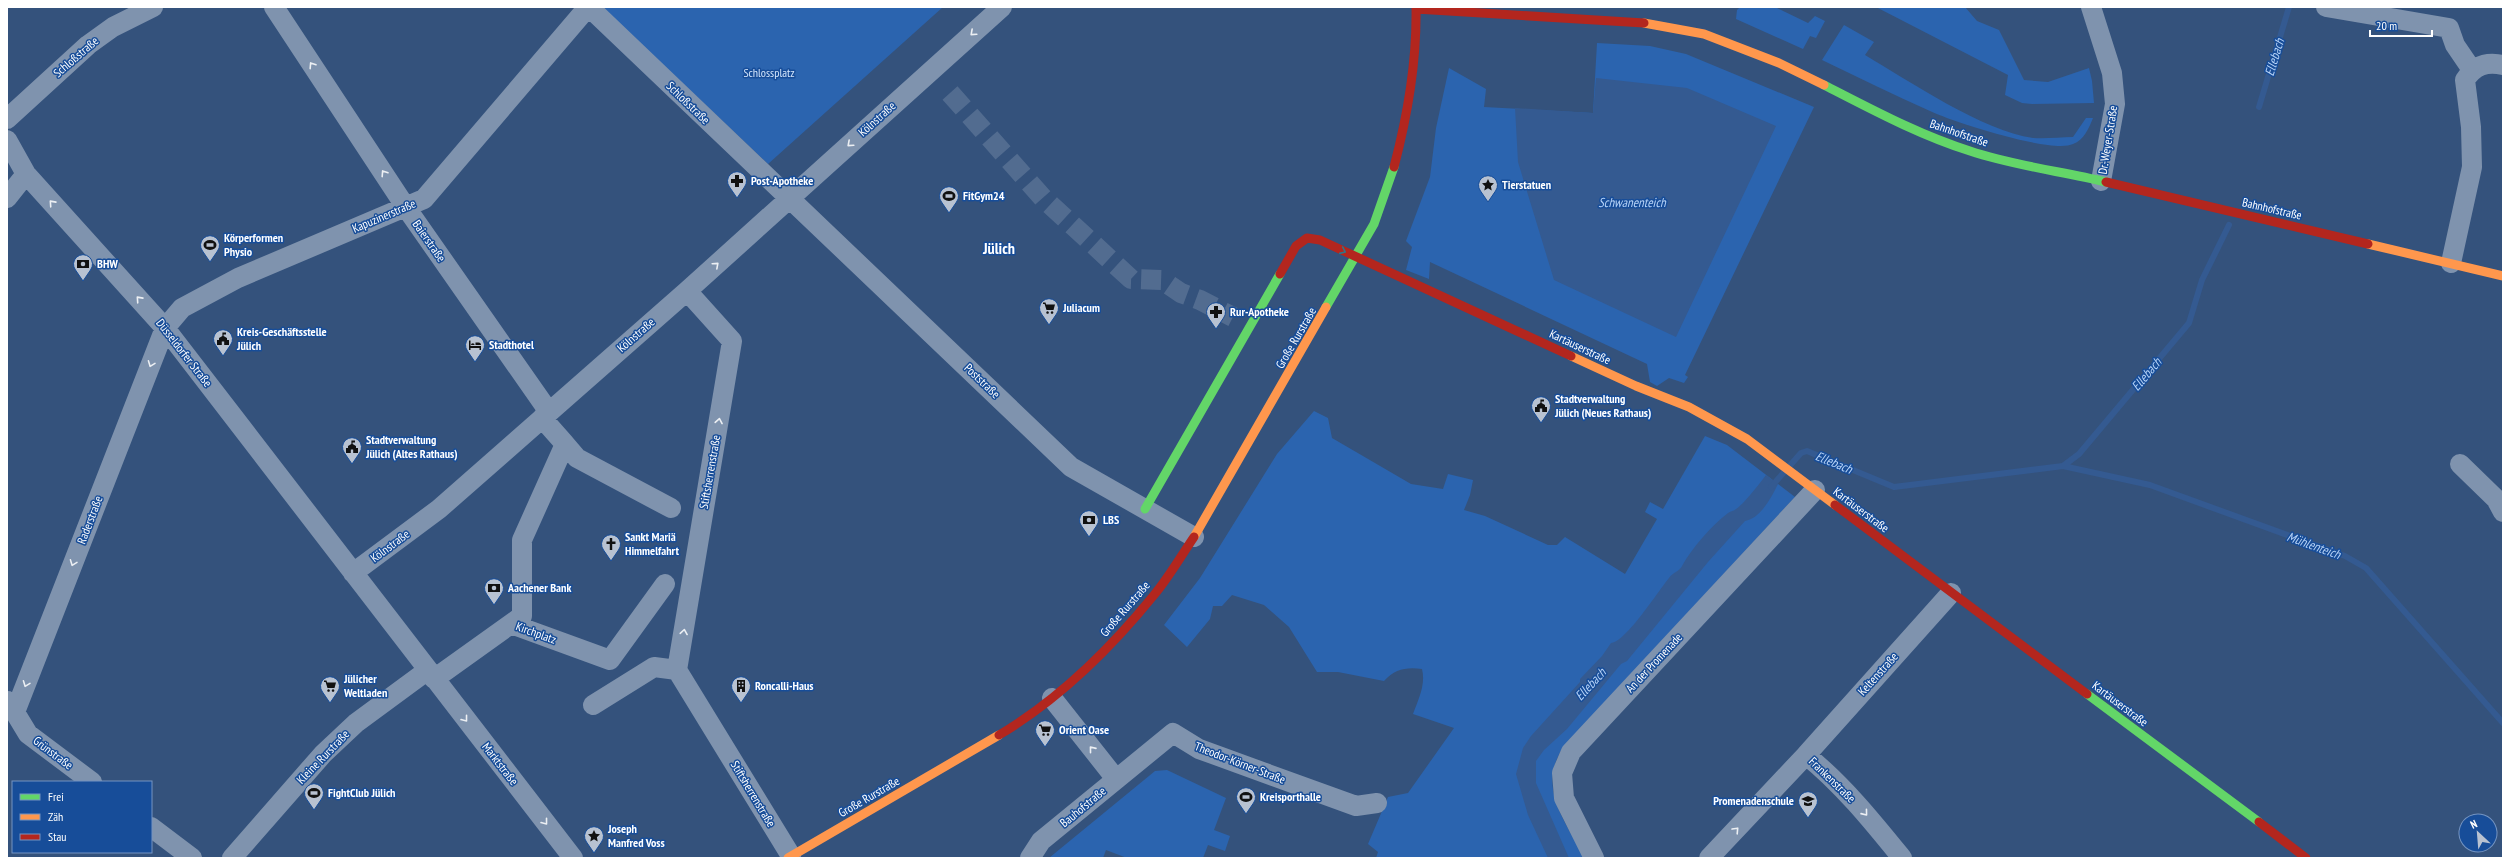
<svg xmlns="http://www.w3.org/2000/svg" width="2510" height="865" viewBox="0 0 2510 865" font-family="'PT Sans Narrow',sans-serif">
<style>
.green{fill:#2b64af}
.water{fill:#345a91}
.lines{fill:none;stroke-linecap:round;stroke-linejoin:round}
.stream{stroke:#345a91;stroke-width:6}
.street-tunnel{stroke:#526c90;stroke-width:20;stroke-dasharray:20 10;stroke-linecap:butt}
.street{stroke:#7f93ae;stroke-width:20}
.fast{stroke:#63d668;stroke-width:9}
.slow{stroke:#ff974d;stroke-width:9}
.jam{stroke:#b3261e;stroke-width:9}
.oneway{stroke:#eceff3}
.oneway2{stroke:#2e768a}
.labels{text-anchor:middle;stroke-width:3;stroke-linejoin:round;paint-order:stroke}
.street-label{font-size:12px;fill:#fff;stroke:#174d99}
.park-label{font-size:12px;fill:#d3e5fc;stroke:#174d99}
.poi-label{font-size:12px;font-weight:bold;fill:#fff;stroke:#174d99;text-anchor:start}
.water-label{font-size:13px;font-style:italic;fill:#b8d4f8;stroke:#174d99}
.district-label{font-size:16px;font-weight:bold;fill:#fff;stroke:#174d99}
</style>
<rect width="100%" height="100%" fill="#34527c"/>
<path class="green" d="M602,7h341l-175,157z
M1740,7h35l33,16 7,-7 10,5 -9,17 -6,-2 -7,13 -67,-30 1,-9z
M1876,7h89l12,14 22,9 25,50 24,2 41,-14 3,13 2,22 -62,1 -10,-1 -17,-8 3,-20z
M1844,25l30,17 -9,13c44,26 118,76 168,83 13,1 27,-1 40,-1l13,-19h7c-4,10 -9,22 -20,26 -21,10 -120,-22 -143,-33 -36,-16 -72,-34 -108,-51z
M1597,43l53,3 36,8 128,53 -129,268 3,2 -4,6 -15,-5 -12,8 -7,-4 -3,-18 -217,-102 -1,17 -23,-9 6,-23 -6,-6 24,-64 6,-49 13,-60 37,21 -2,18 109,6z
M1314,411l14,7 4,20 79,46 32,5 5,-15 25,6 -3,15 -6,15 21,6 63,29h9l8,-8 60,37 32,-55 -12,-7 5,-10 13,7 42,-73 22,9 68,52 -231,249c-28,42 1,73 20,112h-208l2,-6 -10,-8 20,-47 20,-4 46,-65 -41,-14c5,-14 13,-29 9,-45 -16,-2 -27,0 -38,12l-46,-9h-21l-28,-45 -25,-22 -32,-10 -10,11h-9l-3,13 -23,28 -23,-22 36,-47 77,-124z
M1167,770l59,28 -12,32 16,6 -5,15 -17,-6 -5,13h-76l-21,-8 -3,8h-54l106,-87z"/>
<path class="water" d="M1596,78l91,10 89,38 -100,211 -122,-57 -36,-118 -3,-54 78,5z
M1766,475l12,9c-7,14 -17,34 -33,37l-37,41 -81,99 -6,3 -54,65 -23,21 -8,11v22l33,75h-21l-20,-43 -12,-41 7,-26 8,-12 49,-54v-3l22,-23 9,-13c15,-1 48,-53 58,-65 3,-5 11,-7 13,-12 10,-18 29,-40 46,-53 3,-2 6,-2 8,-4 6,-3 25,-27 30,-34z"/>
<g class="lines">
<path class="stream" d="M2259,107l30,-100
M2063,466l87,19 195,71 21,12 137,155
M1771,487l30,-34 6,-2 87,36 169,-21 16,-12 110,-131 13,-43 27,-55"/>
<path class="street-tunnel" d="M950,93l93,105 88,81 31,1 19,13 19,7 33,17"/>
<path class="street" d="M274,7l131,199 144,206
M589,7l482,460 123,70
M2091,7l21,66 3,31 -14,77
M2326,7l123,21 6,17 17,25
M7,119l81,-74 25,-18 40,-20
M7,140l19,34 139,154 408,530
M7,198l19,-24
M2451,263l21,-96 -1,-40 -6,-47c9,-14 21,-19 38,-15
M687,291l45,50 -55,329 114,186
M565,444l12,14 94,50
M2460,464l36,35 7,13
M353,573l86,-64 248,-218 315,-284
M511,624l99,36 55,-76
M434,679l88,-63v-76l43,-96 -23,-26
M1052,698l64,81
M8,701l20,33 64,48
M593,705l61,-38 23,3
M15,712l150,-384 17,-20 56,-30 186,-79 164,-192
M1806,755l145,-162
M151,827l41,31
M232,858l91,-104 33,-31 72,-53
M1030,858l11,-17 132,-108 26,16 157,57 21,-3
M1594,858l-30,-60 -2,-25 9,-21 244,-262
M1709,858l97,-103c37,30 66,66 96,103"/>
<path class="fast" d="M1824,85c47,24 95,50 146,66 45,15 90,20 136,31
M1326,307l48,-83 20,-57
M1145,509l135,-235
M2087,694l172,128"/>
<path class="slow" d="M1644,23l60,11 75,29 45,22
M2368,244l135,32
M1571,356l65,30 53,21 58,32 88,66
M1194,537l132,-230
M788,858l211,-123"/>
<path class="jam" d="M1416,9l228,14
M1394,167c14,-53 23,-106 22,-160
M2106,182l262,62
M1280,274l16,-28 11,-8 13,2 251,116
M1835,505l252,189
M999,735c59,-35 112,-87 155,-140 15,-18 27,-39 40,-58
M2259,822l47,36"/>
</g>
<defs><path id="oneway-chevron" d="M-2-3.5L2.5 0L-2 3.5" fill="none" stroke-width="1.6" stroke-linecap="round" stroke-linejoin="round"/></defs>
<g class="oneway">
<use href="#oneway-chevron" transform="translate(973 33) rotate(138)"/>
<use href="#oneway-chevron" transform="translate(312 65) rotate(-123)"/>
<use href="#oneway-chevron" transform="translate(850 144) rotate(138)"/>
<use href="#oneway-chevron" transform="translate(384 173) rotate(-123)"/>
<use href="#oneway-chevron" transform="translate(52 203) rotate(-132)"/>
<use href="#oneway-chevron" transform="translate(716 265) rotate(-42)"/>
<use href="#oneway-chevron" transform="translate(139 299) rotate(-132)"/>
<use href="#oneway-chevron" transform="translate(151 364) rotate(111)"/>
<use href="#oneway-chevron" transform="translate(719 421) rotate(-80)"/>
<use href="#oneway-chevron" transform="translate(73 563) rotate(111)"/>
<use href="#oneway-chevron" transform="translate(684 632) rotate(-81)"/>
<use href="#oneway-chevron" transform="translate(26 684) rotate(111)"/>
<use href="#oneway-chevron" transform="translate(465 719) rotate(52)"/>
<use href="#oneway-chevron" transform="translate(1092 749) rotate(-129)"/>
<use href="#oneway-chevron" transform="translate(1865 813) rotate(51)"/>
<use href="#oneway-chevron" transform="translate(545 822) rotate(52)"/>
<use href="#oneway-chevron" transform="translate(1736 830) rotate(-47)"/>
</g>
<use class="oneway2" href="#oneway-chevron" transform="translate(1343 251) rotate(24)"/>
<defs>
<g id="pharmacy-pin" transform="scale(1)"><path d="M0 17L-7.5 6A9.5 9.5 0 1 1 7.5 6Z" fill="#b8c2d1" stroke="#174d99"/><path d="M-2-6h4v4h4v4h-4v4h-4v-4h-4v-4h4Z" fill="#111"/></g>
<g id="sight-pin" transform="scale(1)"><path d="M0 17L-7.5 6A9.5 9.5 0 1 1 7.5 6Z" fill="#b8c2d1" stroke="#174d99"/><path d="M0-6L1.8-2.2L6-1.7L2.9 1.2L3.7 5.4L0 3.3L-3.7 5.4L-2.9 1.2L-6-1.7L-1.8-2.2Z" fill="#111"/></g>
<g id="stadium-pin" transform="scale(1)"><path d="M0 17L-7.5 6A9.5 9.5 0 1 1 7.5 6Z" fill="#b8c2d1" stroke="#174d99"/><path d="M0-5a6.5 5 0 1 0 0 10a6.5 5 0 1 0 0-10ZM-3.5-1.8h7v3.6h-7Z" fill="#111"/></g>
<g id="bank-pin" transform="scale(1)"><path d="M0 17L-7.5 6A9.5 9.5 0 1 1 7.5 6Z" fill="#b8c2d1" stroke="#174d99"/><path d="M-6-4H6V4H-6ZM0-2.3a2.3 2.3 0 1 0 0 4.6a2.3 2.3 0 1 0 0-4.6Z" fill="#111"/></g>
<g id="supermarket-pin" transform="scale(1)"><path d="M0 17L-7.5 6A9.5 9.5 0 1 1 7.5 6Z" fill="#b8c2d1" stroke="#174d99"/><path d="M-6-5.5h2.5l.6 2H6L4.5 2H-2.5L-4.4-4H-6ZM-1.5 3.2a1.3 1.3 0 1 0 .1 0ZM3 3.2a1.3 1.3 0 1 0 .1 0Z" fill="#111"/></g>
<g id="civic-pin" transform="scale(1)"><path d="M0 17L-7.5 6A9.5 9.5 0 1 1 7.5 6Z" fill="#b8c2d1" stroke="#174d99"/><path d="M-.6-6.5H3V-4.5H.6V-3L4-1V1h2V6H-6V1h2V-1L-.6-3ZM-1.2 2.5V6h2.4V2.5Z" fill="#111"/></g>
<g id="hotel-pin" transform="scale(1)"><path d="M0 17L-7.5 6A9.5 9.5 0 1 1 7.5 6Z" fill="#b8c2d1" stroke="#174d99"/><path d="M-6-4.5h1.5V1H6V5H4.5V3h-9V5H-6ZM-4 0a1.8 1.8 0 1 1 3.6 0ZM.5 0V-2.5h3Q6-2.5 6 0Z" fill="#111"/></g>
<g id="church-pin" transform="scale(1)"><path d="M0 17L-7.5 6A9.5 9.5 0 1 1 7.5 6Z" fill="#b8c2d1" stroke="#174d99"/><path d="M-1.2-6h2.4v3.5h3.3v2.4h-3.3V6h-2.4V-.1h-3.3v-2.4h3.3Z" fill="#111"/></g>
<g id="building-pin" transform="scale(1)"><path d="M0 17L-7.5 6A9.5 9.5 0 1 1 7.5 6Z" fill="#b8c2d1" stroke="#174d99"/><path d="M-4-6H4V6H1V3H-1V6H-4ZM-2.5-4.3h1.7v1.8h-1.7ZM.8-4.3h1.7v1.8H.8ZM-2.5-1h1.7V.8h-1.7ZM.8-1h1.7V.8H.8Z" fill="#111"/></g>
<g id="school-pin" transform="scale(1)"><path d="M0 17L-7.5 6A9.5 9.5 0 1 1 7.5 6Z" fill="#b8c2d1" stroke="#174d99"/><path d="M0-5L7-2L0 1L-7-2ZM-4 1L0 2.5L4 1V4Q0 6-4 4Z" fill="#111"/></g>
</defs>
<g fill-rule="evenodd">
<use href="#pharmacy-pin" x="737" y="181"/>
<use href="#sight-pin" x="1488" y="185"/>
<use href="#stadium-pin" x="949" y="196"/>
<use href="#stadium-pin" x="210" y="245"/>
<use href="#bank-pin" x="83" y="264"/>
<use href="#supermarket-pin" x="1049" y="308"/>
<use href="#pharmacy-pin" x="1216" y="312"/>
<use href="#civic-pin" x="223" y="339"/>
<use href="#hotel-pin" x="475" y="345"/>
<use href="#civic-pin" x="1541" y="406"/>
<use href="#civic-pin" x="352" y="447"/>
<use href="#bank-pin" x="1089" y="520"/>
<use href="#church-pin" x="611" y="544"/>
<use href="#bank-pin" x="494" y="588"/>
<use href="#supermarket-pin" x="330" y="686"/>
<use href="#building-pin" x="741" y="686"/>
<use href="#supermarket-pin" x="1045" y="730"/>
<use href="#stadium-pin" x="314" y="793"/>
<use href="#stadium-pin" x="1246" y="797"/>
<use href="#school-pin" x="1808" y="801"/>
<use href="#sight-pin" x="594" y="836"/>
</g>
<g class="labels">
<g class="street-label">
<text transform="translate(76 57) rotate(-41)" y="4">Schloßstraße</text>
<text transform="translate(688 103) rotate(44)" y="4">Schloßstraße</text>
<text transform="translate(877 119) rotate(-42)" y="4">Kölnstraße</text>
<text transform="translate(1959 133) rotate(19)" y="4">Bahnhofstraße</text>
<text transform="translate(2108 140) rotate(-81)" y="4">Dr.-Weyer-Straße</text>
<text transform="translate(2272 209) rotate(13)" y="4">Bahnhofstraße</text>
<text transform="translate(384 216) rotate(-23)" y="4">Kapuzinerstraße</text>
<text transform="translate(429 241) rotate(55)" y="4">Baierstraße</text>
<text transform="translate(636 335) rotate(-41)" y="4">Kölnstraße</text>
<text transform="translate(1296 338) rotate(-60)" y="4">Große Rurstraße</text>
<text transform="translate(1580 347) rotate(25)" y="4">Kartäuserstraße</text>
<text transform="translate(184 353) rotate(52)" y="4">Düsseldorfer Straße</text>
<text transform="translate(982 381) rotate(44)" y="4">Poststraße</text>
<text transform="translate(710 472) rotate(-80)" y="4">Stiftsherrenstraße</text>
<text transform="translate(1861 510) rotate(37)" y="4">Kartäuserstraße</text>
<text transform="translate(90 520) rotate(-69)" y="4">Raderstraße</text>
<text transform="translate(390 546) rotate(-37)" y="4">Kölnstraße</text>
<text transform="translate(1125 609) rotate(-49)" y="4">Große Rurstraße</text>
<text transform="translate(536 633) rotate(20)" y="4">Kirchplatz</text>
<text transform="translate(1654 663) rotate(-47)" y="4">An der Promenade</text>
<text transform="translate(1878 674) rotate(-48)" y="4">Keltenstraße</text>
<text transform="translate(2120 704) rotate(37)" y="4">Kartäuserstraße</text>
<text transform="translate(53 753) rotate(37)" y="4">Grünstraße</text>
<text transform="translate(323 757) rotate(-46)" y="4">Kleine Rurstraße</text>
<text transform="translate(1240 763) rotate(21)" y="4">Theodor-Körner-Straße</text>
<text transform="translate(500 764) rotate(52)" y="4">Marktstraße</text>
<text transform="translate(1832 780) rotate(44)" y="4">Frankenstraße</text>
<text transform="translate(753 794) rotate(59)" y="4">Stiftsherrenstraße</text>
<text transform="translate(869 797) rotate(-30)" y="4">Große Rurstraße</text>
<text transform="translate(1083 807) rotate(-40)" y="4">Bauhofstraße</text>
</g>
<g class="park-label">
<text x="769" y="77">Schlossplatz</text>
</g>
<g class="poi-label">
<text x="751" y="185">Post-Apotheke</text>
<text x="1502" y="189">Tierstatuen</text>
<text x="963" y="200">FitGym24</text>
<text x="224" y="242">Körperformen<tspan x="224" dy="14">Physio</tspan></text>
<text x="97" y="268">BHW</text>
<text x="1063" y="312">Juliacum</text>
<text x="1230" y="316">Rur-Apotheke</text>
<text x="237" y="336">Kreis-Geschäftsstelle<tspan x="237" dy="14">Jülich</tspan></text>
<text x="489" y="349">Stadthotel</text>
<text x="1555" y="403">Stadtverwaltung<tspan x="1555" dy="14">Jülich (Neues Rathaus)</tspan></text>
<text x="366" y="444">Stadtverwaltung<tspan x="366" dy="14">Jülich (Altes Rathaus)</tspan></text>
<text x="1103" y="524">LBS</text>
<text x="625" y="541">Sankt Mariä<tspan x="625" dy="14">Himmelfahrt</tspan></text>
<text x="508" y="592">Aachener Bank</text>
<text x="344" y="683">Jülicher<tspan x="344" dy="14">Weltladen</tspan></text>
<text x="755" y="690">Roncalli-Haus</text>
<text x="1059" y="734">Orient Oase</text>
<text x="328" y="797">FightClub Jülich</text>
<text x="1260" y="801">Kreisporthalle</text>
<text x="1794" y="805" text-anchor="end">Promenadenschule</text>
<text x="608" y="833">Joseph<tspan x="608" dy="14">Manfred Voss</tspan></text>
</g>
<g class="water-label">
<text transform="translate(2274 57) rotate(-73)" y="5">Ellebach</text>
<text x="1632" y="207">Schwanenteich</text>
<text transform="translate(2146 374) rotate(-50)" y="5">Ellebach</text>
<text transform="translate(1834 462) rotate(22)" y="5">Ellebach</text>
<text transform="translate(2314 545) rotate(20)" y="5">Mühlenteich</text>
<text transform="translate(1590 684) rotate(-47)" y="5">Ellebach</text>
</g>
<g class="district-label">
<text x="999" y="254">Jülich</text>
</g>
</g>
<rect width="2510" height="865" fill="none" stroke="#ffffff" stroke-width="16"/>
<rect x="12" y="781" width="140" height="72" fill="#174d99" stroke="#7494c2"/>
<rect x="20" y="794" width="20" height="6" fill="#63d668" stroke="#7494c2"/>
<text x="48" y="801" font-size="12" fill="#ffffff">Frei</text>
<rect x="20" y="814" width="20" height="6" fill="#ff974d" stroke="#7494c2"/>
<text x="48" y="821" font-size="12" fill="#ffffff">Zäh</text>
<rect x="20" y="834" width="20" height="6" fill="#b3261e" stroke="#7494c2"/>
<text x="48" y="841" font-size="12" fill="#ffffff">Stau</text>
<g transform="translate(2478 833) rotate(334)"><circle r="19" fill="#174d99" stroke="#7494c2"/>
<path d="M0-3L7 15L0 10L-7 15Z" fill="#b8c2d1"/>
<text y="-6" font-size="11" font-weight="bold" text-anchor="middle" fill="#ffffff">N</text>
</g>
<path d="M2370 30v6h62v-6" fill="none" stroke="#ffffff" stroke-width="2"/>
<text x="2376" y="30" font-size="12" fill="#ffffff" stroke="#174d99" stroke-width="3" paint-order="stroke">20 m</text>
</svg>
